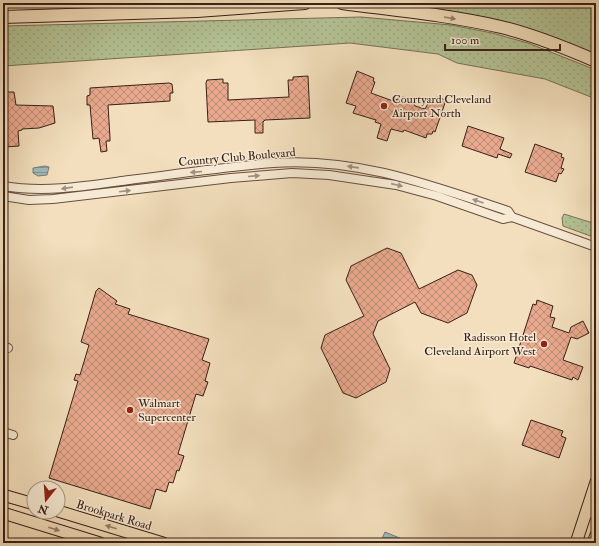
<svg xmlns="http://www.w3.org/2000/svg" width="599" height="546" viewBox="0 0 599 546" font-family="'IM FELL Double Pica',serif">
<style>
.grass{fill:url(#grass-dots);stroke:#767256}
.water{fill:url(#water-rules);stroke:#757c78}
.building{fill:url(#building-cross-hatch);stroke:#382017}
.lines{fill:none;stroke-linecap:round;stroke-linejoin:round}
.minor-casing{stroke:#675040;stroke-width:10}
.major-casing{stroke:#382017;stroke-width:13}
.highway-casing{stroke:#382017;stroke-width:14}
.minor{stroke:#f7ead4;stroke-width:8}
.major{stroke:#f3dfbd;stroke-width:11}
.highway{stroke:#f3dfbd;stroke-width:12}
.oneway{fill:#96806a}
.oneway2{fill:#a18f7f}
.poi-dot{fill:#8f2418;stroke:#f7ead4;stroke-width:1.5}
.labels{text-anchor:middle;stroke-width:3;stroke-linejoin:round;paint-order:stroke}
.poi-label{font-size:12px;fill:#382017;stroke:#f7ead4;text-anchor:start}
.street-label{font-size:12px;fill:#382017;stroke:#f7ead4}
</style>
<defs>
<pattern id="grass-dots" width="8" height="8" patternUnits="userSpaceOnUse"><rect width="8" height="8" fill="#b4c396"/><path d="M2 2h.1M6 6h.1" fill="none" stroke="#9ca781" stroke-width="1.8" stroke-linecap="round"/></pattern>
<pattern id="water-rules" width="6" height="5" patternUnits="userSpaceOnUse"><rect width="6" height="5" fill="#9ebab9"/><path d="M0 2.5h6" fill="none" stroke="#829795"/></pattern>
<pattern id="building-cross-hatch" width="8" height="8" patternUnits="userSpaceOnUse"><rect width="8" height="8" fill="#e8a98e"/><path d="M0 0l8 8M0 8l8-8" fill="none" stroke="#bd8973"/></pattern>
</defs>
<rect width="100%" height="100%" fill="#f3dfbd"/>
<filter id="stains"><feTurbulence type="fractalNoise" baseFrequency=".005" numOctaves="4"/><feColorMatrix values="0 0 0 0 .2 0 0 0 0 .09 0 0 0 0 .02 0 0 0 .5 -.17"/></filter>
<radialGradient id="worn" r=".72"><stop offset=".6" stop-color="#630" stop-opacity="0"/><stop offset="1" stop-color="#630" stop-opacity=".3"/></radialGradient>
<path class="grass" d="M447,3h149v53l-183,-48 6,-3z
M361,17l90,8 41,8 36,10 68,27v29l-51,-20 -88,-16 -19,-9 -88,-11 -347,23v-40z
M564,214l32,10v14l-33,-12 -1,-8z"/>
<path class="water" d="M45,166l4,1 -2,8 -9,1 -5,-3v-5z
M385,532l17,7 -1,4h-21z"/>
<path class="building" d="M357,71l17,7 -1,3 2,1 -4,11 22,8 10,-4 8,2 4,7 10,3 6,-11 6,2v-3l9,3 -11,32 -2,-1 -1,3h-5l-1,4 -22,-8 -1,2 -12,-3 -4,12 -10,-3 4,-14 -6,-2 1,-2 -23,-7 3,-7 -10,-3z
M308,76l2,42 -45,2 -2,2v11h-8v-13l-47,2 -2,-39 1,-3 16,-1v4h5v17l61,-3 -1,-17h5v-3z
M169,83l3,1 1,9h-3v8l-62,4 2,33v3h-4l1,10 -6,1 -2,-14 -6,1 -3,-34h-3v-9l3,-1v-7z
M3,92h11l2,13 37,1 2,17 -16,5 -17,1v1l-4,1 1,15 -14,1 -2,-16z
M468,126l36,12 -4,11 12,5 -2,4 -12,-4 -1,4 -35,-12z
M535,144l27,10 -1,3 3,1 -3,10 3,1 -3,5 -2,-1 -3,9 -31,-10z
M387,248l14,5 18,36 39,-19 14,5 5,10 -10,28 -19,10 -27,-10 -6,-11 -37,19 -5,13 17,35 -4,13 -30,16 -13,-5 -22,-45 4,-13 39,-19 -18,-36 5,-14z
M99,288l18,13 -2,3 15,5 -2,5 81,25 -7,21 8,3 -5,18 3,1 -5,14 -7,-2 -18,60 6,2 -5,15 -2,-1 -4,13 -4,-1 -3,10 -10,-3 -6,20 -101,-31 29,-97 -4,-1 2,-6 4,1 9,-30 -8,-3 15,-51z
M537,300l16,6 -3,11 5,1 -3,9 17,6 2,-6 12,-6 6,12 -12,6 -6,-2 -8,23 20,7 -5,13 -5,-3 -1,3 -42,-14 -1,2 -15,-5 19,-59 3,1z
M531,420l32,11 -2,5 5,2 -7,20 -37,-13z"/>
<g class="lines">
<g class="minor-casing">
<path id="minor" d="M3,186c43,7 83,0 126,-6 48,-6 96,-13 144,-17 83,-6 157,22 235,48l4,6 84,30
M3,196l26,4 24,-1 178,-21 61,-5 37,2 67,10 41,11 66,23 9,-2
M3,346l5,2
M3,432l10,3
M586,512l10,3"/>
</g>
<g class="major-casing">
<path id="major" d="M3,495l31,9
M58,511l105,32
M3,513l97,30
M576,543l20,-61
M593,543l3,-8"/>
</g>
<g class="highway-casing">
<path id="highway" d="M342,3c53,7 107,12 159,24 33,8 65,21 95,34
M3,17l194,-6 108,-8"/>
</g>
<use href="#minor" class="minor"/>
<use href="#major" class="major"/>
<use href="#highway" class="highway"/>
</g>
<defs><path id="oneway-solid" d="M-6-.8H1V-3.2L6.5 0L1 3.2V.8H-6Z"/></defs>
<g class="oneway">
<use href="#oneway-solid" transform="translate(450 18) rotate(10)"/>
<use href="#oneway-solid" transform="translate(111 527) rotate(-163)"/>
<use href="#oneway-solid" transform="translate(54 529) rotate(17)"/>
</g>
<g class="oneway2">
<use href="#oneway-solid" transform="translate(353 167) rotate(-172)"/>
<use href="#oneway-solid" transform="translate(196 172) rotate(175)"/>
<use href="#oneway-solid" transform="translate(254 176) rotate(-5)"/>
<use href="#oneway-solid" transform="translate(397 185) rotate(13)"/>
<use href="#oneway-solid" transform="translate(67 188) rotate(172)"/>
<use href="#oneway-solid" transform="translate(125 191) rotate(-7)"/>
<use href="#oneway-solid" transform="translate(478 201) rotate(-161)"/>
</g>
<g class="poi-dot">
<circle cx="384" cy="106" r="4"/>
<circle cx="544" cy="344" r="4"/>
<circle cx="130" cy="410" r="4"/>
</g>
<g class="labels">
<g class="poi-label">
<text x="392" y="103">Courtyard Cleveland<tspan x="392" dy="14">Airport North</tspan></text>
<text x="536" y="341" text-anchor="end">Radisson Hotel<tspan x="536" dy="14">Cleveland Airport West</tspan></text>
<text x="138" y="407">Walmart<tspan x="138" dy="14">Supercenter</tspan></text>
</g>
<g class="street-label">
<text transform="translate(237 157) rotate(-5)" y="4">Country Club Boulevard</text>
<text transform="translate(114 515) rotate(17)" y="4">Brookpark Road</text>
</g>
</g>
<rect width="599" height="546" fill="none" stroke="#f3dfbd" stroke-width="16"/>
<rect x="4" y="4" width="591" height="538" fill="none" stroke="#382017" stroke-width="2"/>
<rect x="8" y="8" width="583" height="530" fill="none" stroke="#382017"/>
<g transform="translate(46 500) rotate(197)"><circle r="19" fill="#f7ead4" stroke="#ab9988"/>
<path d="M0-3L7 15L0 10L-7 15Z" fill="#8f2418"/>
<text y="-6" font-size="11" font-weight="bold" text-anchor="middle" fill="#382017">N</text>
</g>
<path d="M445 44v6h115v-6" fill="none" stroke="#382017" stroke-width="2"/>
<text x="451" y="44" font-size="12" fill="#382017" stroke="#f7ead4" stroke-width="3" paint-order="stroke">100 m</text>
<rect width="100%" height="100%" filter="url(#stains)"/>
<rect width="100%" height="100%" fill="url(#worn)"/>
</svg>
